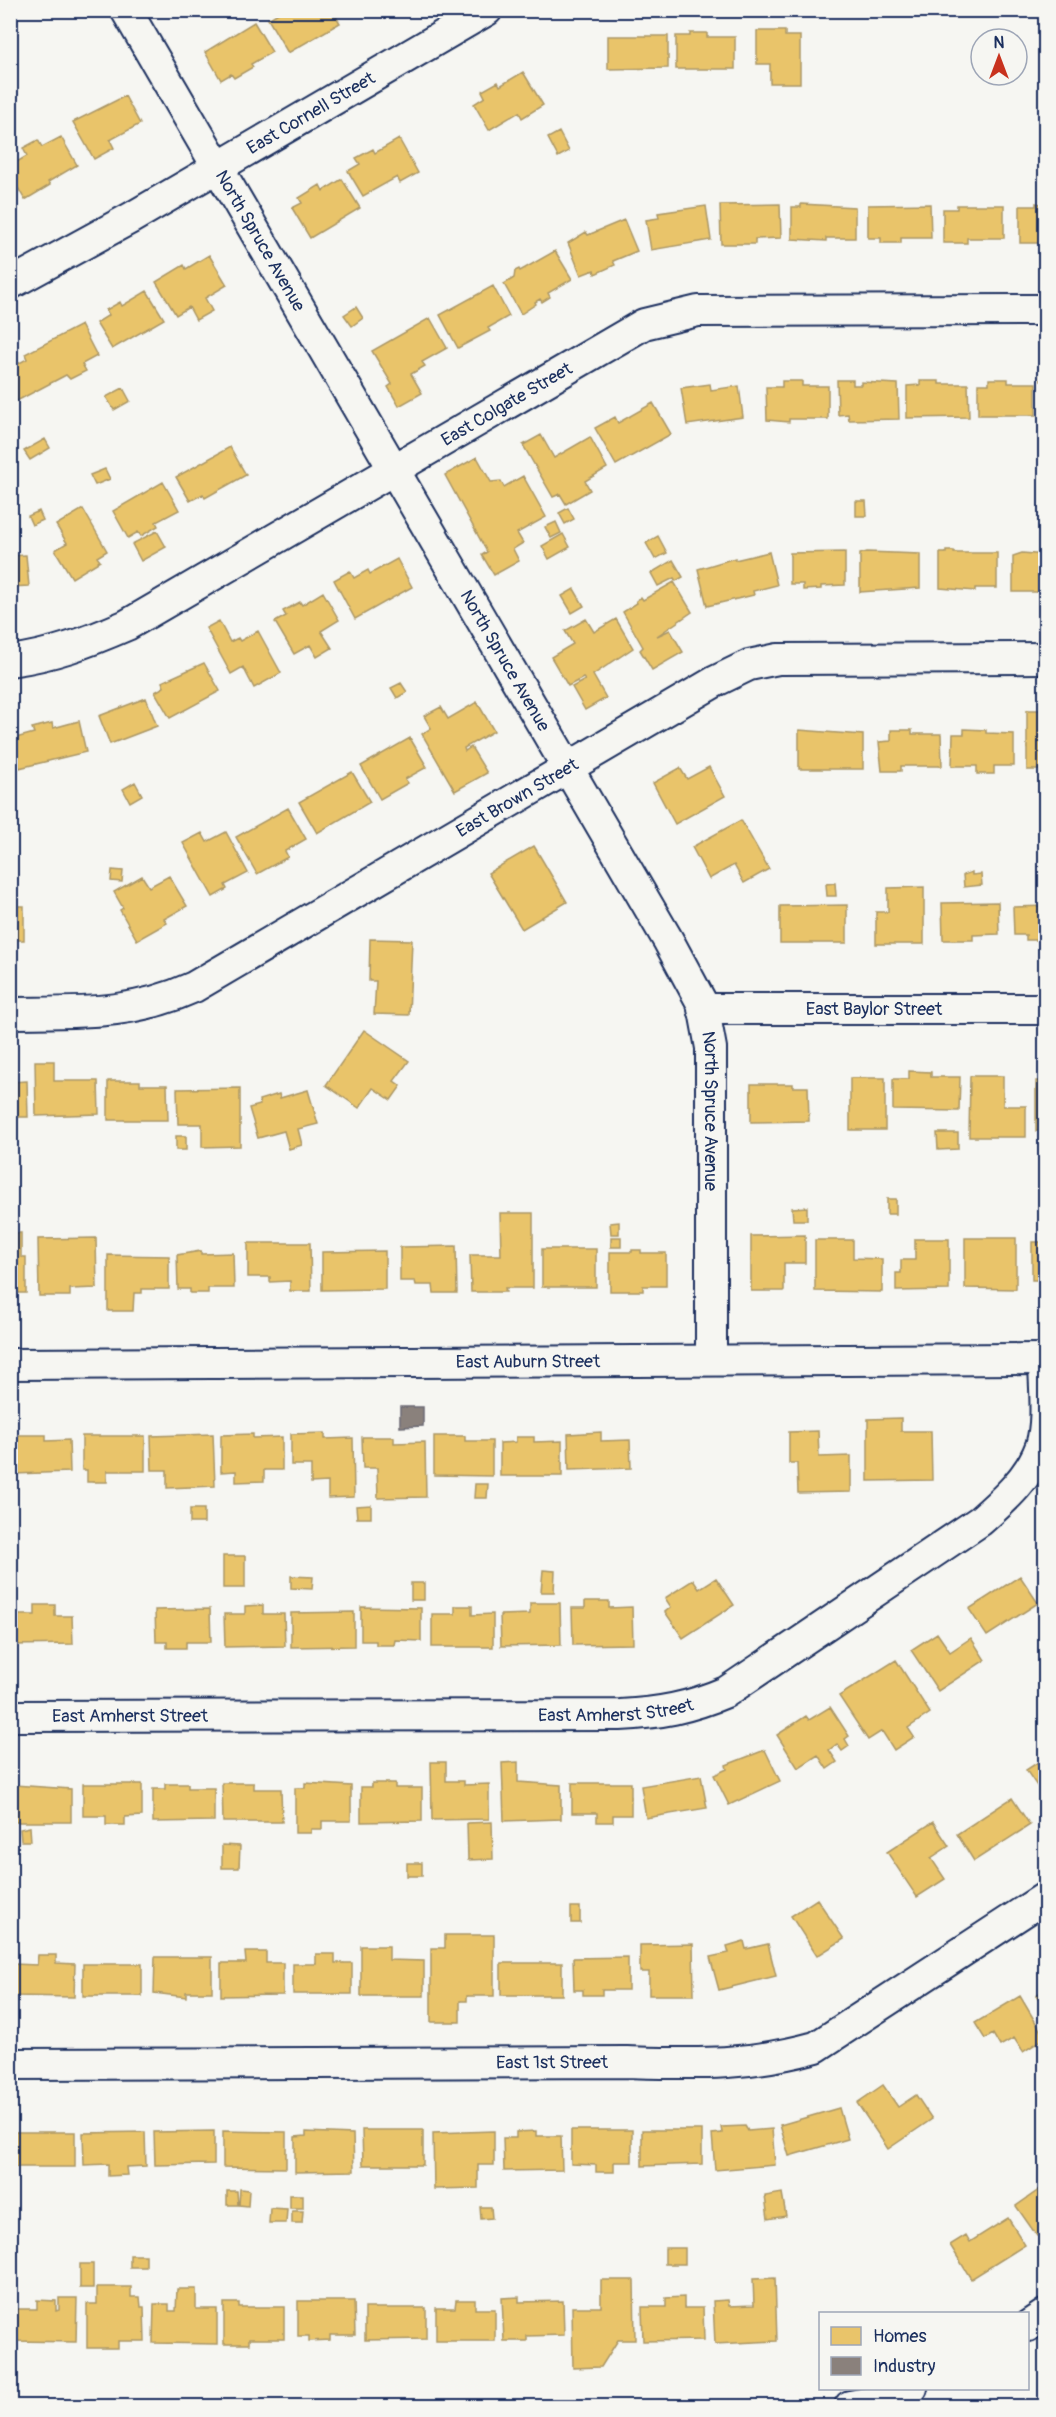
<svg xmlns="http://www.w3.org/2000/svg" width="1056" height="2417" viewBox="0 0 1056 2417" font-family="Pangolin,sans-serif">
<style>
.homes{fill:#e9c46a;stroke:#ab9766;stroke-width:1.5}
.industry{fill:#8a817c;stroke:#696873;stroke-width:1.5}
.lines{fill:none;stroke-linecap:round;stroke-linejoin:round}
.minor-casing{stroke:#1b2f5e;stroke-width:34}
.minor{stroke:#f6f6f2;stroke-width:30}
.labels{text-anchor:middle;stroke-width:6;stroke-linejoin:round;paint-order:stroke}
.street-label{font-size:18px;fill:#1b2f5e;stroke:#f6f6f2}
</style>
<rect width="100%" height="100%" fill="#f6f6f2"/>
<filter id="ink" filterUnits="userSpaceOnUse"><feTurbulence type="fractalNoise" baseFrequency=".0167" numOctaves="2"/><feDisplacementMap in="SourceGraphic" scale="12" xChannelSelector="R" yChannelSelector="G"/><feConvolveMatrix kernelMatrix="1 2 1 2 8 2 1 2 1" color-interpolation-filters="sRGB"/></filter>
<g filter="url(#ink)">
<path class="homes" d="M283,10h49l8,13 -52,30 -20,-34z
M254,22l18,30 -21,12 2,3 -19,11 -3,-4 -10,6 -16,-28z
M757,31h28v5h15v47h-30v-19h-13z
M690,33h17v4h28v32h-59v-33h14z
M608,36h60v32l-60,1z
M523,72l20,33 -21,13 -3,-6 -30,18 -15,-26 11,-7 -3,-6 16,-9 2,4z
M125,96l15,28 -30,16 4,8 -20,11 -21,-37z
M559,132l10,19 -11,6 -10,-19z
M61,137l16,28 -29,17 2,3 -25,15 -15,-26v-8l17,-10 -4,-8 15,-8 4,7z
M399,139l19,34 -18,10 -3,-6 -34,19 -15,-25 12,-7 -4,-6 17,-9 2,4z
M342,179l18,29 -50,30 -18,-30 10,-5 -3,-5 21,-13 3,6z
M1036,203l10,2v38h-26v-37h16z
M780,204l1,34 -26,1v5h-34l-1,-39z
M801,204l54,3v31h-29v3l-34,-2v-32h9z
M930,204l1,34h-30v5h-20v-5h-13v-33z
M957,205h47v33h-37v5h-24v-34h14z
M706,206l5,34 -60,10 -5,-30 13,-2 -1,-5z
M624,220l13,31 -24,10 2,4 -20,9 -1,-4 -13,5 -13,-32 18,-11 2,3z
M555,251l17,28 -24,14 2,4 -8,5 -2,-3 -5,3 1,2 -15,10 -17,-30 10,-6 1,-7 4,-2 1,2z
M209,255l18,30 -22,13 7,13 -16,9 -7,-13 -13,8 -20,-33 28,-17 2,4z
M493,286l16,30 -21,12 2,3 -32,17 -18,-33z
M147,291l17,28 -52,30 -16,-26 13,-8 -3,-5 14,-8 2,4z
M356,307l7,11 -11,8 -8,-11z
M430,318l17,30 -25,14 3,4 -14,8 11,19 -23,13 -11,-19 4,-3 -20,-33z
M81,325l16,31 -15,8 4,7 -16,8 -4,-4 -53,28 -3,-5v-30l17,-9 -2,-5z
M1041,357h5v46l-1,-22h-4z
M989,379h19v4h28v32h-58v-31h11z
M837,380h16v5h8v-3l37,2 1,35 -50,1 -1,-6 -10,1z
M782,381h20v5h26v33h-39v3l-22,-2 -1,-33h16z
M920,381h19v3h29l1,33 -62,1v-32l13,-1z
M710,384l1,6 28,-4 4,31 -56,8 -6,-37z
M123,388l7,13 -16,9 -8,-13z
M653,403l18,31 -55,31 -21,-37 20,-11 3,6z
M541,435l13,23 36,-21 17,31 -22,13 5,9 -24,14 -6,-10 -7,3 -30,-52z
M45,439l5,9 -20,12 -6,-9z
M230,447l16,28 -41,23 -2,-4 -13,7 -14,-24z
M477,457l14,25 10,-1 3,6 19,-11 23,41 -29,16 6,10 -10,6 6,12 -25,14 -12,-20 5,-3 -42,-77z
M105,469l5,10 -15,6 -5,-10z
M163,482l16,28 -23,12 2,4 -17,10 -3,-4 -10,6 -15,-27z
M856,501h10l1,15h-11z
M568,508l6,11 -9,5 -6,-11z
M83,509l24,42 -10,6 3,4 -28,17 -17,-28 12,-7 -11,-18z
M39,511l4,9 -11,5 -4,-9z
M556,522l5,11 -10,5 -6,-11z
M157,531l9,16 -25,14 -9,-17z
M563,534l7,13 -21,12 -7,-13z
M658,536l9,17 -12,6 -9,-16z
M946,551h8v2h43v35h-22v3l-35,-3v-35h6z
M769,552l8,33 -24,6 1,4 -47,11 -9,-37 37,-11v2z
M845,552v33l-24,1v3l-18,1v-6h-13v-31z
M867,552l53,2v34l-60,4v-38z
M1022,553l24,2v37h-33v-36z
M26,555l3,31 -19,1v-31z
M397,559l15,28 -57,32 -21,-39 16,-9 4,7 14,-8 2,4z
M673,560l10,17 -7,4 -2,-3 -16,8 -7,-13z
M674,582l18,30 -35,24 13,-6 13,22 -31,18 -12,-20 3,-3 -20,-35 14,-9 -1,-2 5,-4 2,3z
M574,589l10,17 -12,7 -10,-17z
M323,592l16,28 -18,11 11,17 -15,9 -7,-12 -16,9 -19,-32 11,-6 -3,-5 17,-9 2,3z
M586,619l8,13 22,-13 17,29 -40,27 13,23 -21,12 -13,-23 13,-7 -2,-2 -15,8 -17,-29 22,-13 -8,-13z
M219,621l11,21 8,-4 2,3 18,-10 23,42 -27,15 -11,-21 -12,7 -25,-46z
M204,663l16,28 -50,27 -15,-26 9,-5 -2,-5z
M401,683l6,9 -10,6 -6,-10z
M146,698l11,28 -47,18 -11,-28z
M477,702l17,29 -30,17 1,3 6,-4 16,26 -32,18 -33,-57 9,-6 -7,-12 17,-9 7,12z
M1027,710h14v23h5v37h-19z
M79,721l7,31 -67,16 -7,-29 22,-6 -2,-5 20,-5 1,5z
M964,729l22,1v3l28,1v32h-20v8h-17v-8h-25l1,-32h11z
M799,730l64,5v34h-64z
M891,730h21v4h29l1,32h-41v5h-19l-3,-29 12,-1z
M410,738l17,29 -22,12 3,4 -28,16 -19,-33z
M709,767l16,29 -50,28 -22,-41 27,-15 7,11z
M352,772l18,30 -53,31 -18,-31z
M135,782l7,13 -12,7 -7,-13z
M288,808l18,31 -21,12 3,6 -31,17 -21,-37z
M741,820l28,49 -25,14 -10,-18 -25,14 -17,-32z
M226,832l22,41 -23,12 2,4 -14,8 -30,-54 19,-10 5,9z
M534,846l33,56 -45,27 -34,-56z
M112,870l11,1 -1,11 -11,-1z
M972,872v3l9,-1 1,11 -18,2 -1,-12z
M142,876l7,11 20,-11 18,30 -23,13 3,4 -30,17 -17,-30 3,-2 -9,-16z
M835,883l1,13h-9l-1,-12z
M924,887v57h-48v-32h12v-24z
M998,902l1,32 -26,1v5h-30l-1,-37z
M847,905v38h-67v-37z
M10,906h14v34h-14z
M1046,906l-2,34h-18v-5h-12l-1,-28z
M370,939l42,1 -3,75 -35,-1 2,-33h-7z
M364,1030l45,31 -15,20 7,5 -10,14 -18,-12 -14,20 -33,-23z
M35,1061h19v20h44l1,33 -63,2z
M909,1071l22,1v5h29l-1,34 -66,-1v-31h16z
M970,1076h33v30h23v31h-57z
M850,1078h35v52h-35z
M27,1081l1,36h-18v-35z
M108,1081h32v4h27l1,35h-60z
M1036,1081h10v50h-10z
M751,1084h42v3h15l1,34 -58,1z
M240,1088v58l-38,1v-23h-24l-1,-35z
M308,1090l10,34 -20,5 4,16 -13,4 -5,-18 -26,7 -9,-30 11,-3 -1,-5 20,-6 1,4z
M937,1133h21v16l-20,1z
M176,1136h10v14h-10z
M887,1199h9v15h-9z
M807,1207v13h-14l-1,-12z
M500,1213h33v75h-28l1,4h-35l-1,-37h31z
M619,1222v12h-8l-1,-11z
M10,1233h11v24h5v36h-16z
M805,1235v28h-21v28h-33v-55z
M611,1237h10v10h-10z
M96,1238l1,50 -27,1v7h-31l-1,-57z
M965,1238h51v51l-51,-1z
M915,1239h34v51l-53,1v-18h5v-13h14z
M815,1240h38v18l29,1v33l-67,-1z
M1032,1242h14v49l-2,-11h-12z
M248,1243h62l1,48h-21v-10l-20,1v-5h-22z
M456,1246l1,47h-23l-1,-8h-17l-1,-4h-15v-34z
M542,1249h54v38h-54z
M632,1250h9v3h25v33h-23v5h-33v-39h22z
M201,1251v3l32,-1 1,35h-26v5h-18v-4h-12l-1,-34z
M385,1251v38l-63,1v-38z
M108,1255l61,1v33h-27v4h-8l-1,18h-25z
M901,1418v13h30l1,49 -64,1v-62z
M818,1431l1,26 32,-1v36l-53,1 -1,-30h-8v-31z
M601,1432v9l29,-1 1,28 -62,2 -1,-36z
M325,1433v6l28,-1 1,59 -26,1v-16l-17,1v-18h-20v-31z
M213,1434l2,52 -48,2v-18h-15l-1,-34z
M253,1434v4l29,-1v33h-18v11l-28,1v-11l-15,1v-37z
M13,1435h33v6l23,-1 1,32 -56,2z
M82,1436h63v35h-38v11h-20v-12h-5z
M434,1436h31v5h27v35l-58,-1z
M362,1437h32v6l31,-1 1,55 -48,1 -1,-30h-14z
M516,1437h18v5l28,-1v35h-62v-33l16,-1z
M475,1484h13l-1,14h-13z
M371,1505v13h-14l-1,-12z
M190,1509h14v14h-14z
M223,1556h22v32h-22z
M543,1570l12,1 -1,21h-13z
M291,1576l22,1 -1,12 -21,-1z
M1020,1576l18,27 -51,33 -18,-27z
M716,1578l18,27 -51,33 -18,-26 6,-5 -6,-9 28,-18 6,9z
M411,1583h13v17h-13z
M585,1601h24v7l23,-1 1,37 -60,1 -1,-37h13z
M530,1603h30l1,42 -60,1 -1,-31 30,-1z
M35,1605h20v11h17l1,28 -59,1 -1,-30h22z
M263,1605v9h21l1,32 -60,1 -1,-33h21v-8z
M455,1606h17v9l21,-1v33h-61v-33h23z
M361,1607l60,1v33l-26,-1 -1,5h-18v-4h-15z
M210,1609l1,33h-25v6h-19v-6h-11l-1,-32z
M354,1612v34l-63,1v-34z
M937,1633l13,19 21,-14 14,22 -47,31 -27,-41z
M896,1660l34,53 -22,15 6,9 -20,13 -12,-19 -14,9 -29,-44z
M830,1707l19,29 -4,3 4,7 -7,5 -5,-7 -8,6 8,12 -10,7 -9,-14 -20,13 -21,-33 29,-19 3,4z
M765,1750l15,31 -51,24 -15,-30 13,-6 -1,-4z
M1046,1757v42l-20,-29z
M431,1762h15v19h18v4l25,-1v35l-57,1z
M518,1762v20l43,3v34l-57,2 -2,-58z
M701,1776l6,32 -61,10 -5,-32z
M222,1783h32v6h27l1,33h-59z
M305,1783l46,3v35h-29v8h-11v4h-16v-45h10z
M372,1783h23v5h27v33l-61,1v-35h11z
M572,1783h59v32h-18v7h-16v-9h-25z
M83,1784h59v32l-17,1v8h-19v-9h-23z
M165,1784h23v4h26v33l-61,1v-33h12z
M14,1785l57,4v33h-57z
M1012,1798l18,27 -56,36 -17,-27z
M492,1822l1,37 -25,1 -1,-37z
M933,1822l16,24 -18,12 14,21 -28,18 -30,-45z
M30,1827l1,14h-10l-1,-12z
M222,1845l18,1 -1,22h-17z
M407,1863h15v13h-15z
M817,1899l27,40 -27,17 -26,-40z
M571,1907h9v16h-9z
M445,1935h49v61h-27v5h-7v21h-29v-74h14z
M744,1941l2,8 22,-5 8,32 -57,14 -9,-33 19,-4 -2,-7z
M693,1944l1,51h-45v-23h-9v-27z
M361,1946h28v14l35,1v35h-63z
M245,1952h21v11h17v32l-62,1v-33h25z
M316,1954h19v9h17v31h-59v-30h23z
M38,1955h18v8l19,1 -1,33 -61,-1 1,-32 23,1z
M155,1957h57v35h-26v5l-32,-4z
M628,1957v33h-26v5h-19v-5h-9l-1,-32z
M501,1963h61v32h-61z
M83,1964h59v32h-59z
M1046,1989v20l-10,-14z
M1020,1996l25,42 -22,14 -9,-14 -14,8 -7,-12 -8,5 -10,-16z
M883,2085l15,22 18,-12 16,24 -44,30 -31,-46z
M839,2108l9,31 -59,17 -9,-31z
M745,2126l3,5 24,-2 3,36 -60,5 -3,-36 10,-1 -1,-6z
M362,2130h61v35h-60z
M571,2130h61v32h-18v10h-18v-7l-25,-1z
M642,2130h60v34l-60,2z
M214,2131v33l-59,1 -1,-33z
M223,2131l63,1v36l-63,-1z
M494,2131v34h-16v23l-44,1 -1,-56z
M536,2131v5h25l1,34 -58,1 -1,-33h13v-6z
M14,2132h61v35h-61z
M145,2132l1,34 -20,1 1,8 -19,1v-12l-24,1 -1,-32z
M306,2132l47,2 1,37 -59,1v-35l11,-1z
M1046,2185v46l-9,5 -21,-30z
M240,2189l9,1 -1,16 -9,-1z
M227,2191h10l1,14h-11z
M782,2193l4,23 -18,3 -3,-23z
M290,2195h13v13h-13z
M480,2207h11l1,11 -11,1z
M270,2208l17,1 -1,14h-17z
M292,2211h11l-1,12h-10z
M1008,2218l17,27 -54,34 -21,-34 16,-10 4,7z
M665,2248h20v16h-20z
M130,2255h16v12h-16z
M80,2264h13v24h-13z
M775,2278l2,63 -62,3 -2,-43 15,-1 1,6 25,-1 -1,-26z
M601,2280h33l1,60h-17l-17,27 -28,1 -1,-61h29z
M97,2287h34v10h9l1,10h3l1,34h-27v7h-31v-44h10z
M177,2289h19v20h21v35l-64,-1 1,-39h15v7h7z
M519,2297v5l44,-1 1,34 -37,1v5h-23l-2,-43z
M684,2297v11h19l1,32 -61,1 -1,-34h24v-9z
M59,2298h18l-1,44 -62,-1v-32h23v-9l19,1v10l3,-1z
M456,2300h19v9h20v32h-59v-33h19z
M298,2301h56l1,34h-25v5l-21,1v-5h-11z
M224,2303h15v4h45v32h-35v5h-25z
M365,2308h61v31l-61,1z"/>
<path class="industry" d="M400,1407h23v19l-23,1z"/>
<g class="lines">
<g class="minor-casing">
<g id="minor">
<path id="s1" d="M126,10l542,930 35,65 8,43v312"/>
<path id="s2" d="M10,284l121,-66 356,-208"/>
<path id="s3" d="M10,661c43,-6 78,-19 117,-36l517,-301 54,-13 348,-1"/>
<path id="s4" d="M703,1009h343"/>
<path id="s5" d="M10,1013c69,-1 120,3 184,-26l522,-306 33,-16 29,-6 268,-1"/>
<path id="s6" d="M10,1364l1036,-5"/>
<path id="s7" d="M10,1716l610,-1c40,-2 68,-7 106,-23l254,-171c24,-21 50,-44 61,-75 8,-26 3,-60 3,-87"/>
<path id="s8" d="M10,2064l617,-2c70,2 120,4 189,-15l230,-150"/>
<path d="M1028,2326l18,-12"/>
<path d="M850,2406l34,-6 28,-12"/>
</g>
</g>
<use href="#minor" class="minor"/>
</g>
</g>
<g class="labels">
<g class="street-label">
<text dy="6" stroke="none"><textPath href="#s2" startOffset="346">East Cornell Street</textPath></text>
<text dy="6" stroke="none"><textPath href="#s1" startOffset="267">North Spruce Avenue</textPath></text>
<text dy="6" stroke="none"><textPath href="#s3" startOffset="562">East Colgate Street</textPath></text>
<text dy="6" stroke="none"><textPath href="#s1" startOffset="753">North Spruce Avenue</textPath></text>
<text dy="6" stroke="none"><textPath href="#s5" startOffset="562">East Brown Street</textPath></text>
<text dy="6" stroke="none"><textPath href="#s4" startOffset="171">East Baylor Street</textPath></text>
<text dy="6" stroke="none"><textPath href="#s1" startOffset="1257">North Spruce Avenue</textPath></text>
<text dy="6" stroke="none"><textPath href="#s6" startOffset="518">East Auburn Street</textPath></text>
<text dy="6" stroke="none"><textPath href="#s7" startOffset="606">East Amherst Street</textPath></text>
<text dy="6" stroke="none"><textPath href="#s7" startOffset="120">East Amherst Street</textPath></text>
<text dy="6" stroke="none"><textPath href="#s8" startOffset="542">East 1st Street</textPath></text>
</g>
</g>
<rect width="1056" height="2417" fill="none" stroke="#f6f6f2" stroke-width="36"/>
<rect x="18" y="18" width="1020" height="2381" fill="none" stroke="#1b2f5e" stroke-width="2" filter="url(#ink)"/>
<rect x="819" y="2312" width="210" height="78" fill="#f6f6f2" stroke="#9ea6b7" stroke-width="1.5"/>
<rect x="831" y="2327" width="30" height="18" fill="#e9c46a" stroke="#9ea6b7" stroke-width="1.5"/>
<text x="873" y="2342" font-size="18" fill="#1b2f5e">Homes</text>
<rect x="831" y="2357" width="30" height="18" fill="#8a817c" stroke="#9ea6b7" stroke-width="1.5"/>
<text x="873" y="2372" font-size="18" fill="#1b2f5e">Industry</text>
<g transform="translate(999 57)"><circle r="28" fill="#f6f6f2" stroke="#9ea6b7" stroke-width="1.5"/>
<path d="M0-4.5L10 22L0 15L-10 22Z" fill="#c8321e"/>
<text y="-9" font-size="16" font-weight="bold" text-anchor="middle" fill="#1b2f5e">N</text>
</g>
</svg>
